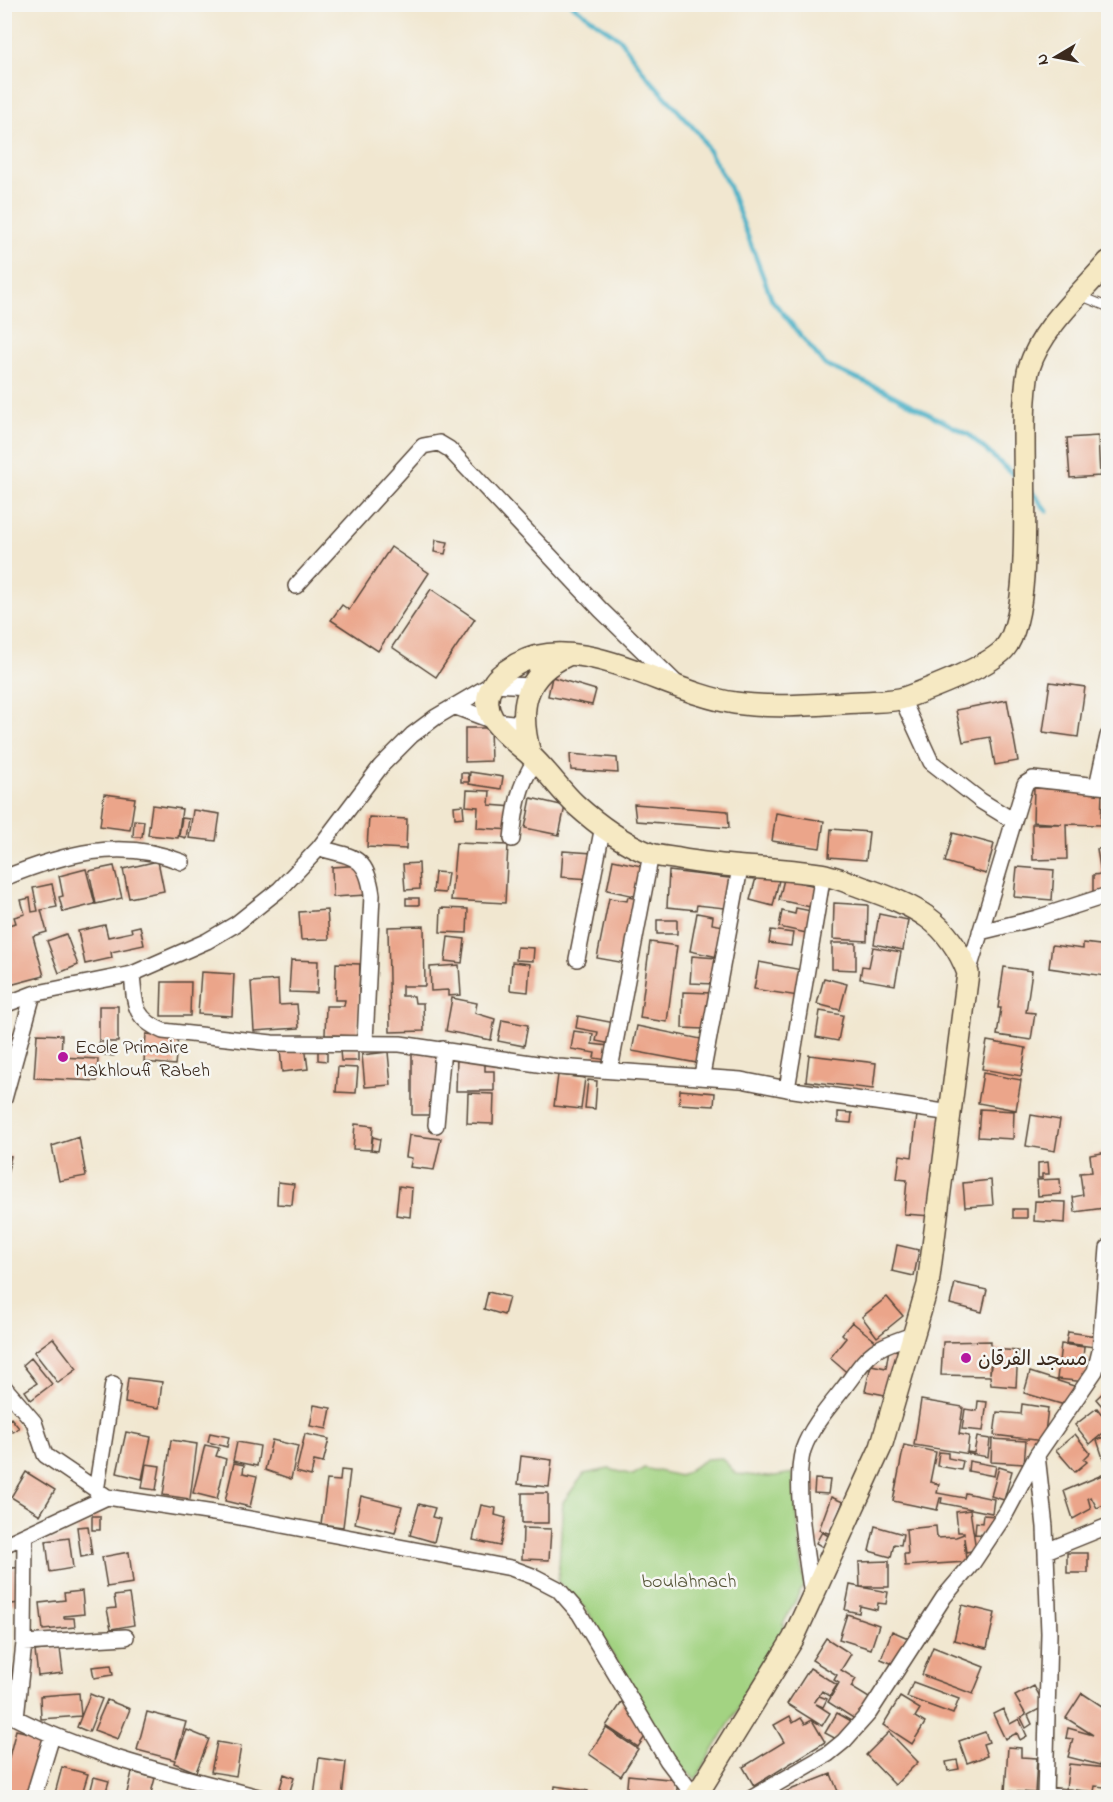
<svg xmlns="http://www.w3.org/2000/svg" width="1113" height="1802" viewBox="0 0 1113 1802" font-family="'Indie Flower','Playpen Sans Arabic',sans-serif">
<style>
.green{fill:#a3d382;stroke:#6f7e50;stroke-width:1.5}
.lines{fill:none;stroke-linecap:round;stroke-linejoin:round}
.stream{stroke:#48b1c7;stroke-width:4.5}
.building{fill:#eba58a}
.lane-casing{stroke:#564639;stroke-width:10}
.street-casing{stroke:#564639;stroke-width:18}
.secondary-casing{stroke:#564639;stroke-width:24}
.lane{stroke:#fff;stroke-width:8}
.street{stroke:#fff;stroke-width:15}
.secondary{stroke:#f6e9c3;stroke-width:21}
.poi-dot{fill:#b5179e;stroke:#f6f6f2;stroke-width:2}
.labels{text-anchor:middle;stroke-width:5;stroke-linejoin:round;paint-order:stroke}
.poi-label{font-size:20px;fill:#3b2a1e;stroke:#f6f6f2;text-anchor:start}
.park-label{font-size:20px;fill:#555437;stroke:#f6f6f2}
</style>
<rect width="100%" height="100%" fill="#f6f6f2"/>
<filter id="ink" filterUnits="userSpaceOnUse"><feTurbulence type="fractalNoise" baseFrequency=".0167" numOctaves="2"/><feDisplacementMap in="SourceGraphic" scale="12" xChannelSelector="R" yChannelSelector="G"/><feConvolveMatrix kernelMatrix="1 2 1 2 8 2 1 2 1" color-interpolation-filters="sRGB"/></filter>
<filter id="wash" filterUnits="userSpaceOnUse"><feTurbulence type="fractalNoise" baseFrequency=".008" numOctaves="4" result="noise"/><feDisplacementMap in="SourceGraphic" scale="24" xChannelSelector="R" yChannelSelector="G"/><feGaussianBlur stdDeviation="1.35" result="paint"/><feColorMatrix in="noise" values="0 0 0 0 0 0 0 0 0 0 0 0 0 0 0 0 0 1.4 0 .05"/><feComposite in="paint" operator="in"/></filter>
<g filter="url(#wash)">
<rect width="100%" height="100%" fill="#f1e7d0"/>
<path class="green" d="M722,1458l14,16 33,3 24,-4 11,112 -21,39 3,5 -90,150 -22,-17 -87,-152 -29,-28 5,-80 21,-28 25,-5 24,6 11,-7 36,8 26,-17z"/>
<g class="lines">
<path class="stream" d="M571,4l49,35 26,36 53,59 29,50 44,116 53,65 58,25 86,45 48,43
M1032,492l15,19"/>
</g>
<g id="blocks">
<path class="building" d="M1098,436l2,40 -30,2 -3,-40z
M436,540l12,2 -3,12 -11,-2z
M391,547l38,26 -51,78 -47,-31 11,-15 7,5z
M431,589l44,30 -39,58 -44,-30z
M552,677l44,13 -4,15 -44,-9z
M1050,682l35,5 -7,50 -35,-5z
M1007,700l11,61 -23,4 -5,-28 -27,5 -7,-32z
M465,728h25l1,33 -26,1z
M570,754l47,4 1,15 -47,-3z
M470,772l33,5 -2,12 -32,-5z
M461,773h7l1,9h-8z
M1034,788l68,3 -1,34 -35,-1 1,35 -34,1 -1,-36h30l-29,-2z
M467,790l23,1 -1,14 25,2 -1,23 -36,-2 1,-21 -12,-1z
M104,794l31,4 -5,32 -30,-4z
M531,798l34,8 -6,29 -34,-7z
M634,804l94,7 1,17 -93,-7z
M152,805l30,4 -4,29 -30,-3z
M463,805l1,12 -9,1 -1,-12z
M1104,809h4v35h-3z
M193,810l27,4 -4,27 -27,-3z
M776,813l48,8 -4,27 -48,-7z
M369,817l38,2 -1,30 -39,-2z
M182,818l7,1 -3,19 -7,-2z
M134,820l10,1 -2,16h-9z
M831,829l38,3 -3,28 -37,-3z
M953,833l41,11 -8,30 -41,-12z
M456,843l52,2 -3,58 -54,-3z
M1108,848v26l-4,1v20h-11v-20l8,-1 -4,-25z
M563,851l30,2 -2,26 -30,-2z
M613,860l28,6 -6,30 -28,-6z
M158,861l6,30 -35,7 -6,-29z
M419,863l1,26 -15,1 -2,-26z
M364,865l2,30 -33,2 -1,-30z
M114,866l8,32 -26,6 -7,-33z
M1017,867l37,3 -2,30 -38,-3z
M86,869l9,35 -32,8 -4,-15 4,-1 -4,-20z
M669,871l68,8 -3,30 -37,-4 -1,5 -29,-3z
M435,872l13,1 -3,20 -12,-1z
M757,874l22,6 -6,26 -23,-6z
M784,879l45,10 -5,21 -45,-10z
M52,884l5,23 -16,3 6,22 -14,4 11,40 -34,9 -6,-22v-19l4,-1 -4,-17 12,-3 -2,-6 11,-3 -4,-14 9,-2 2,14 6,-1 -5,-23z
M628,897l10,2 -13,64 -28,-5 12,-60 18,3z
M406,898h13v7h-13z
M834,903l34,2 -1,36 -34,-2z
M441,908l27,1 -1,24 -27,-1z
M796,908l20,4 -5,22 -32,-7 3,-16 13,3z
M327,910l2,29 -28,1 -2,-28z
M697,913l16,3 -1,8 12,2 -6,31 -28,-6z
M879,914l29,6 -5,30 -29,-6z
M657,920h20v14h-20z
M105,925l3,12 24,-5 -1,-4 9,-2 4,19 -33,7 1,6 -27,6 -7,-33z
M424,926l1,60h-23v10h12l1,7h8l1,28 -34,1 -2,-105z
M771,930l22,3 -2,13 -22,-3z
M66,934l12,31 -19,8 -12,-32z
M448,937l17,2 -3,24 -17,-2z
M650,942l27,4 -10,76 -27,-4z
M832,943h24v27l-24,-1z
M1083,943l25,3 -3,30 -56,-8 3,-23 31,4z
M517,947l17,1 -1,13 -17,-1z
M873,947l28,5 -6,33 -35,-6 2,-13 7,1z
M692,956l24,2 -1,26 -25,-1z
M291,960l27,1 -1,32 -28,-1z
M512,962l18,2 -2,28 -18,-2z
M759,962l43,8 -4,26 -44,-7z
M336,963l24,1 -2,72 -33,-1 1,-29h18l1,-6h-10z
M459,965l2,30 -13,1v-6l-17,1 -1,-24z
M1004,967l28,4 -6,41 9,1 -4,27 -34,-5 4,-27h-3z
M201,972l33,2 -2,42 -34,-2z
M824,978l23,6 -7,26 -23,-6z
M278,980l1,25 18,-1 2,24 -45,3 -3,-49z
M162,982h29l-1,34h-29z
M683,992l29,1 -8,36 -22,-1z
M452,998l25,5 -2,10 20,6 -4,21 -45,-9z
M99,1006h19v36h-19z
M820,1011l23,4 -5,26 -22,-4z
M578,1016l37,7 -4,21 -15,-3 2,-9 -22,-4z
M502,1020l26,5 -4,21 -26,-5z
M637,1026l64,13 -4,24 -65,-12z
M4,1031l12,3 -4,13 -8,-3z
M574,1031l19,3 -1,10 17,2 -2,14 -13,-2 1,-5 -24,-4z
M37,1034l25,1 -1,22 37,2 -1,22 -63,-3z
M146,1034l32,3 -3,28 -31,-3z
M987,1041l39,7 -5,28 -39,-7z
M101,1045l14,2 -1,9 -15,-2z
M305,1045l3,24 -26,3 -2,-24z
M318,1049l9,1v11l-9,-1z
M358,1050v11h-17l-1,-10z
M412,1051h28v64h-28z
M388,1052l3,33 -26,2 -3,-32z
M809,1055l67,8 -3,26 -67,-8z
M457,1057l28,1v13h9v20h-38z
M338,1067l20,1 -2,25 -20,-1z
M983,1073l38,7 -5,30 -38,-7z
M558,1075l27,3 -4,31 -27,-3z
M588,1080l9,1 -2,28 -10,-1z
M680,1090l35,3 -1,13 -35,-2z
M468,1093l26,1 -1,30 -26,-1z
M980,1109l34,2 -1,28 -35,-2z
M838,1112l14,1 -1,10 -13,-1z
M917,1115l26,2 -11,99 -28,-2 3,-34 -10,-1 3,-24 12,2z
M1031,1115l29,5 -5,31 -29,-5z
M355,1124l18,2 -2,24 -18,-1z
M409,1135l32,4 -7,31 -24,-3 2,-9 -6,-1z
M79,1137l7,39 -27,5 -7,-35z
M373,1137l7,2 -2,12 -7,-1z
M1108,1152v41l-5,1 1,14 -29,4 -2,-15 10,-2 -3,-22 12,-1 -2,-17z
M4,1155l7,1 -4,19h-3z
M1048,1162l1,12h-7v4h-4v-15z
M1060,1179l1,15 -23,2 -1,-16z
M991,1180l2,25 -28,2 -2,-24z
M278,1182l16,2 -2,21 -15,-1z
M399,1186l13,2 -2,29 -14,-2z
M1035,1201l31,1 -1,21 -31,-2z
M1013,1209h14v9h-14z
M897,1245l22,5 -5,26 -22,-5z
M955,1283l32,7 -5,22 -32,-8z
M488,1292l21,5 -5,18 -20,-6z
M887,1297l16,19 -26,21 -15,-20z
M852,1322l26,21 -27,33 -21,-18 16,-20 -4,-4z
M1068,1332l35,5 -2,11 -35,-5z
M53,1338l24,31 -19,14 -24,-31z
M991,1341l-1,33 3,-25 25,2 -2,36 -25,-2 -1,-9 -49,-1 2,-33z
M1061,1344l23,3 -1,11 6,1 -3,23 -29,-3z
M889,1349l10,2 -9,45 -25,-5 6,-26 15,3z
M31,1358l21,26 -21,16 -6,-9 12,-8 -14,-18z
M1030,1372l44,14 -6,20 -44,-13z
M128,1378l34,4 -3,26 -34,-5z
M1108,1388v25l-12,-14z
M921,1400l42,7 -4,27 10,2 -2,16 7,1 3,-16 13,2 -2,18 -74,-12z
M978,1401l9,1 -4,29 -21,-2 3,-20 12,2z
M1022,1404l26,4 -4,33 -50,-6 3,-23 24,2z
M314,1405l17,3 -4,21 -17,-3z
M1097,1408l11,15v6l-18,15 -15,-19z
M11,1418l8,10 -6,4 -8,-9z
M126,1432l25,5 -9,42 -25,-6z
M210,1433l19,4 -2,10 -19,-5z
M305,1434l24,5 -6,24 -9,-2 -3,15 -15,-4z
M1075,1434l15,19 -6,6 3,3 -12,10 -19,-22z
M1108,1435v27l-3,2 -8,-24z
M992,1439l34,2 -2,23 -33,-2z
M171,1440l26,4 -7,55 -27,-4z
M272,1440l26,6 -7,33 -26,-9z
M237,1442l23,4 -3,20 -24,-5z
M205,1445l14,3 -3,8 10,3 -9,40 -24,-6z
M904,1445l32,7 -6,30 9,2 -2,9 27,5 1,-5 29,6 -2,14 -51,-10 1,-5h-2l-3,12 -44,-9z
M939,1452l9,1v5l15,3 -2,9 -24,-4z
M521,1456l31,4 -3,27 -31,-3z
M969,1461l27,5 -2,10 -26,-5z
M234,1463l10,2 -1,8 14,3 -7,31 -25,-6z
M146,1464l14,2 -4,24 -14,-2z
M999,1467l13,4 -8,29 -13,-4z
M1108,1469v34l-11,5 -6,-11 -3,1 3,11 -18,10 -9,-28 38,-16z
M341,1470l9,1 -7,56 -22,-3 6,-44 13,1z
M26,1472l29,18 -15,25 -29,-18z
M815,1479l15,1 -2,14 -14,-1z
M522,1493h26v30h-26z
M361,1496l41,10 -7,27 -40,-10z
M831,1497l12,5 -12,32 -12,-4z
M419,1504l16,4 -3,9 8,2 -6,23 -24,-7z
M481,1505l15,3 -1,7 11,3 -6,28 -27,-6z
M970,1510l6,40 -10,2 -2,-14 2,24 -61,4 -1,-12h4l-2,-25 30,-3 1,12 19,-1 8,-3v-2h-6l-2,-20z
M983,1515l14,1 -7,19 -15,-1 1,-12 6,1z
M92,1516h8v14h-8z
M88,1526l4,29 -11,2 -4,-30z
M875,1526l28,8 -2,11 -7,-1 -3,13 -22,-6z
M523,1528l28,1 -2,31 -27,-1z
M822,1532l10,6 -6,11 -10,-6z
M69,1538l4,30 -23,4 -4,-31z
M129,1552l4,31 -26,4 -5,-30z
M1067,1553h21v20h-21z
M889,1561v26h-29l28,5 -2,12 -8,-1 -1,7 -17,-4 -1,7 -14,-3 5,-25 10,2 -1,-25z
M22,1567l5,35 -23,3v-36z
M82,1591l2,23 -20,2v2h10l1,9 -32,3 -3,-27 25,-3 -1,-7z
M129,1594l5,31 -23,4 -4,-20 9,-1 -2,-12z
M962,1605l33,8 -8,35 -33,-8z
M847,1614l32,11 -8,24 -32,-10z
M892,1631l16,7 -10,28 -17,-7z
M826,1638l25,16 -10,16 15,9 -5,8 23,14 -13,22 -33,-21 11,-19 -5,-3 3,-5 -25,-15z
M933,1647l51,20 -11,27 -51,-19z
M60,1648l3,25 -25,3 -3,-25z
M4,1657h6l2,29 9,16 -17,1z
M111,1665l2,10 -19,3 -2,-11z
M810,1668l27,17 -7,11 -8,-5 -8,12 5,-7 8,3 -4,8 -7,-3 14,9 -8,13 -35,-22z
M913,1682l46,17 -6,15 -46,-17z
M1034,1686l11,20 -17,9 4,9 -6,4 -5,-10 5,-3 -11,-19z
M79,1693l2,23 -40,3 -1,-23z
M1082,1693l26,17v17l-6,10 5,2 -7,26 -32,-8 5,-18 -7,-1 2,-10 25,7 -27,-17z
M90,1694l12,5 -13,33 -12,-5z
M900,1697l20,12 -5,8 10,6 -13,21 -29,-19z
M624,1699l13,10 -5,8 18,12 -12,18 -32,-21z
M107,1700l23,9 -12,30 -24,-9z
M1003,1709l7,15 9,-5 8,17 -7,4 -3,-7 -12,6 -12,-25z
M147,1712l39,10 -10,36 11,-28 22,9 -13,33 -22,-9 1,-3 -38,-10z
M837,1713l16,9 -11,20 -17,-9z
M790,1716l3,7 8,-5 4,6 7,-4 13,22 -71,44 -11,-19 41,-25 -10,-17z
M606,1728l32,21 -17,27 -32,-22z
M16,1730l35,8 -19,59 -28,-5v-16z
M889,1732l29,30 -23,23 -29,-30z
M985,1732l4,10 -6,2 4,12 -20,7 -8,-22z
M217,1742l24,4 -5,30 -25,-4z
M1008,1747l13,1v9l16,1 -2,35 -30,-2z
M319,1758l27,4 -4,35h-28z
M957,1760l2,9 -11,2 -2,-9z
M1069,1764l38,4 -2,19 -10,-1 -1,6 -28,-3z
M62,1767l26,7 -7,23h-27z
M132,1772l23,6 -5,19h-24z
M284,1774l10,4 -5,16 -10,-3z
M831,1774l8,20 -8,3h-59z
M628,1775l50,5 -2,17h-50z
M94,1777l15,4 -3,10 14,4 -1,2h-30z
M555,1786l33,5 -1,6h-33z"/>
</g>
</g>
<g filter="url(#ink)">
<use href="#blocks" fill-opacity="0" stroke="#564639" stroke-width="1.5"/>
<g class="lines">
<g class="lane-casing">
<path id="lane" d="M1081,296l27,11"/>
</g>
<g class="street-casing">
<path id="street" d="M296,586l127,-140 16,-3 10,6 152,161 74,72
M902,699l29,63 50,39 31,19
M456,707l37,14 30,3
M1097,786l11,-50
M512,839c3,-29 6,-53 23,-78
M319,848c35,9 48,8 53,47l-7,147
M4,878c59,-24 117,-41 178,-16
M980,932l57,-14 71,-23
M577,959l26,-133
M968,973l57,-189 8,-5 75,8
M132,974c3,30 1,44 31,57l109,12 128,1 158,23 183,13 46,9 164,24
M4,1005l29,-11 99,-20 75,-33 29,-17 44,-35 39,-41 62,-82 31,-31 24,-18 56,-33 38,2
M610,1069l41,-215
M702,1075l38,-207
M787,1089l36,-215
M4,1099l29,-105
M436,1125l7,-76
M4,1387l30,35 11,33 62,42
M1037,1455l8,72 4,106 -4,165
M96,1491l17,-107
M25,1538l-1,105 -8,75c77,39 163,58 246,80
M4,1545l103,-48 127,19 277,52 24,9 23,12 21,24 88,147 28,37
M1046,1551l62,-25
M812,1596c-5,-37 -19,-111 -9,-146 8,-23 25,-42 40,-61 27,-36 26,-40 70,-54
M24,1643l102,-6
M1045,1795l28,3
M33,1798l19,-62
M752,1798l76,-44 16,-13 25,-28 75,-116 28,-33 34,-51 31,-58 58,-84 5,-20 8,-103"/>
</g>
<g class="secondary-casing">
<path id="secondary" d="M530,754c-12,-45 -7,-79 38,-99
M695,1798l98,-159 88,-192 47,-162 40,-312c-20,-53 -53,-67 -104,-85 -14,-5 -30,-12 -45,-14 -46,-7 -94,-6 -140,-15 -10,-2 -21,-2 -31,-6 -26,-11 -51,-29 -72,-48 -17,-16 -30,-36 -48,-52 -19,-17 -54,-38 -35,-69 5,-9 16,-15 24,-20 64,-35 151,30 218,39 42,6 84,1 126,-1 15,-1 32,0 46,-5 22,-8 85,-32 98,-49 31,-39 15,-192 20,-248 1,-10 1,-22 4,-32 13,-41 52,-74 79,-106"/>
</g>
<use href="#lane" class="lane"/>
<use href="#street" class="street"/>
<use href="#secondary" class="secondary"/>
</g>
</g>
<g class="poi-dot">
<circle cx="63" cy="1057" r="6"/>
<circle cx="966" cy="1358" r="6"/>
</g>
<g class="labels">
<g class="poi-label">
<text x="75" y="1053">Ecole Primaire<tspan x="75" dy="23">Makhloufi Rabeh</tspan></text>
<text x="978" y="1365">مسجد الفرقان</text>
</g>
<g class="park-label">
<text x="689" y="1587">boulahnach</text>
</g>
</g>
<rect width="1113" height="1802" fill="none" stroke="#f6f6f2" stroke-width="24"/>
<g transform="translate(1056 57) rotate(260)" stroke="#f6f6f2" stroke-width="4.5" paint-order="stroke">
<path d="M0-4.5L10 22L0 15L-10 22Z" fill="#3b2a1e"/>
<text y="-9" font-size="16" font-weight="bold" text-anchor="middle" fill="#3b2a1e">N</text>
</g>
</svg>
